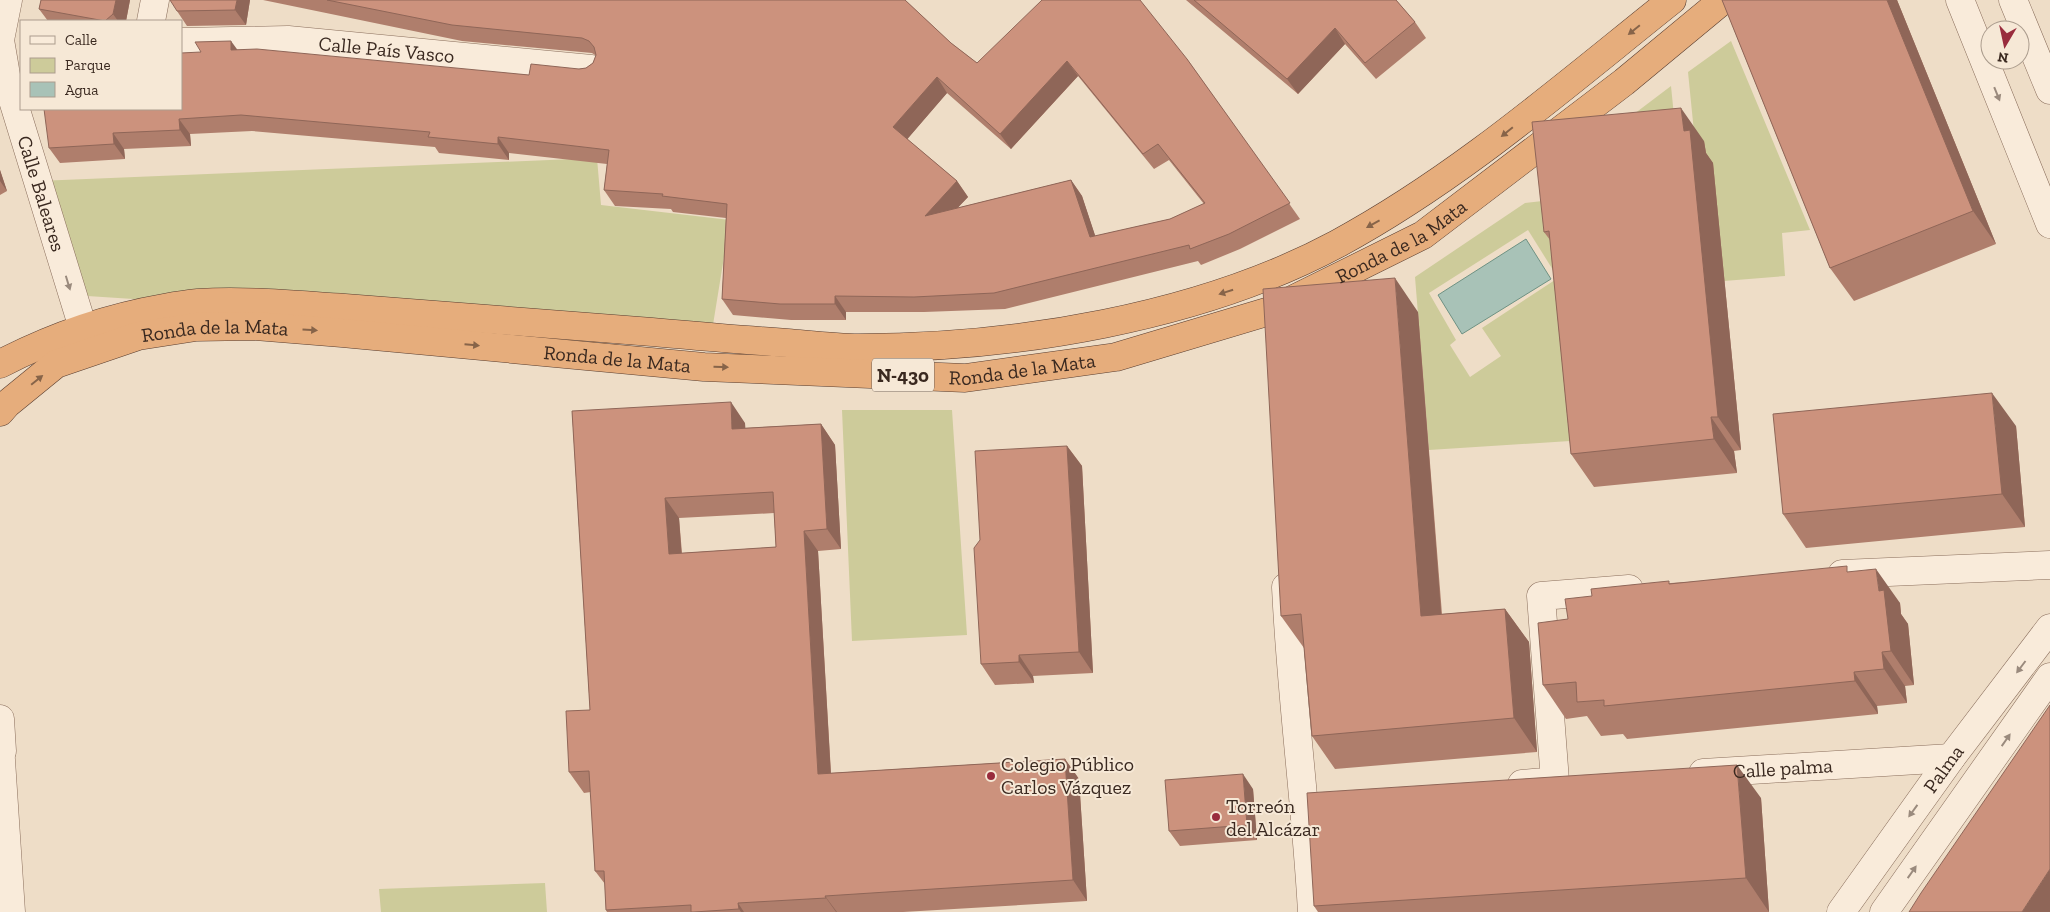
<svg xmlns="http://www.w3.org/2000/svg" width="2050" height="912" viewBox="0 0 2050 912" font-family="'Zilla Slab',serif">
<style>
.green{fill:#cdcb9a;fill-rule:evenodd}
.water{fill:#a8c2b7;stroke:#6e9183}
.lines{fill:none;stroke-linecap:round;stroke-linejoin:round}
.pedestrian-casing{stroke:#8a6e5c;stroke-width:29}
.minor-casing{stroke:#8a6e5c;stroke-width:29}
.trunk-casing{stroke:#583d30;stroke-width:29}
.pedestrian{stroke:#f9ebda;stroke-width:28}
.minor{stroke:#f9ebda;stroke-width:28}
.trunk{stroke:#e6ad7c;stroke-width:28}
.wall{fill:#af7e6c;fill-rule:evenodd}
.shaded-wall{fill:#8f6658}
.building{fill:#cc927d;stroke:#8f6658;fill-rule:evenodd}
.oneway{fill:#876449}
.oneway2{fill:#9a8a7d}
.poi-dot{fill:#992c3d;stroke:#f6e8d6;stroke-width:2}
.labels{text-anchor:middle;stroke-width:4;stroke-linejoin:round;paint-order:stroke}
.shield{fill:#f6e8d6;stroke:#726257;stroke-width:1}
.shield-label{font-size:19px;font-weight:bold;fill:#3a2920}
.street-label{font-size:20px;fill:#3a2920;stroke:#f6e8d6}
.poi-label{font-size:20px;fill:#3a2920;stroke:#f6e8d6;text-anchor:start}
</style>
<rect width="100%" height="100%" fill="#eeddc7"/>
<path class="green" d="M1731,41l79,189 -28,3 3,43 -61,5 -29,-139 -7,-70z
M1671,86l5,50 -79,6z
M597,158l4,47 129,15 -19,117 -639,-42 -34,-114z
M1560,199l10,242 -141,9 -14,-173 110,-74zM1528,230l30,48 -76,50 19,28 -31,21 -20,-32 6,-5 -27,-47z
M842,410h110l15,225 -115,6z
M545,883l2,29h-166l-2,-23z"/>
<path class="water" d="M1526,239l25,40 -89,55 -24,-39z"/>
<g class="lines">
<g class="pedestrian-casing">
<g id="pedestrian">
<path d="M1842,574l208,-9"/>
<path d="M1286,587c5,109 20,216 26,325"/>
<path id="s1" d="M1703,773l248,-15"/>
<path d="M1522,784l33,-3 -14,-185 88,-7"/>
</g>
</g>
<g class="minor-casing">
<g id="minor">
<path id="s2" d="M8,0l-8,40 7,41 76,247"/>
<path d="M1960,0l90,224"/>
<path d="M2013,0l37,90"/>
<path d="M151,21l4,-21"/>
<path id="s3" d="M181,42l107,-2 303,29"/>
<path d="M0,719l2,32"/>
<path d="M0,745l11,167"/>
<path id="s4" d="M1841,912l110,-154 99,-130"/>
<path d="M1884,912l166,-235"/>
</g>
</g>
<g class="trunk-casing">
<g id="trunk">
<path d="M0,364c52,-27 106,-46 164,-56 11,-2 23,-4 34,-5 49,-3 98,2 147,5 103,8 205,16 307,24 45,4 91,8 136,11 23,2 47,5 71,5 155,0 340,-30 478,-104 122,-66 227,-158 335,-244"/>
<path id="s5" d="M0,412l7,-8 49,-40 82,-28 58,-9 59,-1 87,7 362,34 261,11 151,-21 154,-46 153,-76 201,-153 99,-82"/>
</g>
</g>
<use href="#pedestrian" class="pedestrian"/>
<use href="#minor" class="minor"/>
<use href="#trunk" class="trunk"/>
</g>
<path class="wall" d="M41,0h89l-4,21h-78l-9,-12z
M250,0l-4,25 -59,1 -10,-15z
M263,0h642l46,43 26,20 210,-4 113,160 -60,30 -39,16 -3,-4 -193,48 -81,3h-78v8h-55l-58,-5 -11,-16 4,-81 -53,-6 -2,-3 -56,-3 -11,-16 3,-26 -98,-11v7l-70,-7 -4,-6 -183,-16 -62,3 1,12 -67,3 1,10 -65,4 -11,-15 189,-98 291,25 57,-7 7,-5 3,-8h-1l-3,-2 -130,-12zM1078,76l76,93 15,-9 35,44 -34,15 -75,17 -13,-40 -11,-16 -114,28 11,-11 -11,-16 -50,-42 40,-46 64,56z
M1186,0h210l19,22 11,16 -50,41 -31,-35 -47,50z
M1722,0h175l99,244 -142,57 -24,-33z
M1704,141l2,12 7,10 28,287 -7,1 3,22 -143,14 -23,-33 -21,-214 -6,-8z
M0,170l7,21 -7,4z
M1418,312l24,302 63,-5 24,33 8,110 -202,17 -23,-33 -8,-88 -23,-32z
M572,411l173,12v5l76,-4 14,21 6,104 -23,2 13,222 234,-14 14,20 8,122 -184,11h-296l-1,-2 -1,-26 -10,-13 -4,-79 -7,1 -15,-21 21,-62zM774,513l2,34 -94,6 -3,-35z
M2016,426l9,101 -219,21 -23,-34z
M1067,446l15,20 11,207 -60,3 1,7 -39,2 -14,-21z
M1851,572l49,31 1,11 7,10 6,61 -9,1 2,17 -30,3 1,8 -251,25 -4,-5 -22,2 -14,-20 -21,3 -23,-34 25,-66 24,-23 79,-13z
M1253,789l4,51 -77,6 -11,-15z
M1761,798l8,114h-451l-4,-6z"/>
<path class="shaded-wall" d="M116,0h14l-4,21h-8l-5,-7z
M237,0h13l-4,25 -11,-15z
M1887,0h10l99,244 -23,-33z
M1335,28l10,16 -47,50 -11,-15z
M231,41l11,15 -11,-6z
M1067,61l11,15 -67,73 -11,-15z
M937,77l10,16 -43,50 -11,-16z
M1681,108l23,33 2,12 7,10 28,287 -23,-33z
M179,119l11,15 1,12 -11,-16z
M113,133l11,16 1,10 -11,-15z
M498,137l11,16v7l-11,-16z
M0,170l7,21 -7,-10z
M1071,180l11,16 19,57 -11,-16z
M957,181l11,16 -33,35 -10,-16z
M1395,278l23,34 26,338 -23,-34z
M835,296l11,16v8l-11,-16z
M1992,393l24,33 9,101 -23,-33z
M731,402l14,21 2,26 -15,-20z
M1711,417l23,34 3,22 -23,-34z
M821,424l14,21 6,104 -14,-20z
M1067,446l15,20 11,207 -14,-21z
M665,498l14,20 4,57 -14,-21z
M804,531l14,20 14,243 -14,-20z
M1876,569l24,34 1,11 7,10 6,61 -23,-34 -12,-60z
M1505,609l24,33 8,110 -23,-34z
M1882,652l23,34 2,17 -23,-34z
M1019,655l14,21 1,7 -15,-21z
M1854,672l23,34 1,8 -23,-33z
M1065,759l14,20 8,122 -14,-21z
M1737,765l24,33 8,114 -23,-34z
M1243,774l10,15 4,51 -10,-15z
M2050,869v43h-28z
M825,896l12,16h-1l-10,-14z
M738,903l6,9h-3l-2,-3z"/>
<path class="building" d="M41,0h75l-3,14 -8,7 -66,-12z
M170,0h67l-2,10 -58,1z
M327,0h578l46,43 26,20 65,-63h98l47,59 103,144 -61,31 -39,15 -1,-4 -195,48 -80,4 -79,-1v8h-55l-58,-5 5,-95 -65,-8 1,-2 -59,-4 5,-40 -111,-13v7l-70,-7 2,-5 -189,-17 -62,4 1,11 -67,3 1,11 -65,4 -5,-39h137v-56l20,-1 -6,-10 36,-1v9l26,-1 272,26 2,-11 48,5 7,-1 7,-5 3,-8 -2,-8 -5,-6 -7,-3 -130,-13zM1067,61l76,93 15,-10 47,59 -35,16 -80,18 -19,-57 -146,36 32,-35 -64,-54 44,-50 63,57z
M1194,0h202l19,22 -50,41 -30,-35 -48,51z
M1722,0h165l86,211 -143,57z
M1681,108l3,23 6,-1 28,287h-7l3,22 -143,15 -22,-223 -5,1 -12,-110z
M1395,278l26,338 84,-7 9,109 -202,18 -11,-122 -20,2 -18,-327z
M1992,393l10,101 -219,20 -10,-100z
M731,402l1,27 89,-5 6,105 -23,2 14,243 247,-15 8,121 -248,16 1,2 -88,5 1,6 -45,3h-3v-7l-85,5 -2,-39h-9l-6,-100 -20,1 -3,-61 24,-1 -18,-299zM773,492l3,55 -107,7 -4,-56z
M1067,446l12,206 -60,3v7l-38,2 -7,-116 6,-8 -5,-89z
M1847,566v6l29,-3 3,22 5,-1 7,61 -9,1 2,17 -30,3 1,9 -251,25v-6l-27,2 -1,-20 -33,3 -5,-62 30,-4 -3,-20 27,-3 -1,-7 78,-8v3z
M2050,705v164l-28,43h-113l12,-19z
M1737,765l9,113 -432,28 -7,-113z
M1243,774l4,51 -78,6 -4,-51z"/>
<defs><path id="oneway-solid" d="M-6-.8H1V-3.2L6.5 0L1 3.2V.8H-6Z" transform="scale(1.25)"/></defs>
<g class="oneway">
<use href="#oneway-solid" transform="translate(1634 30) rotate(141)"/>
<use href="#oneway-solid" transform="translate(1507 132) rotate(141)"/>
<use href="#oneway-solid" transform="translate(1373 224) rotate(151)"/>
<use href="#oneway-solid" transform="translate(1226 292) rotate(162)"/>
<use href="#oneway-solid" transform="translate(310 330) rotate(4)"/>
<use href="#oneway-solid" transform="translate(472 345) rotate(5)"/>
<use href="#oneway-solid" transform="translate(721 367) rotate(2)"/>
<use href="#oneway-solid" transform="translate(37 380) rotate(-39)"/>
</g>
<g class="oneway2">
<use href="#oneway-solid" transform="translate(1997 94) rotate(68)"/>
<use href="#oneway-solid" transform="translate(68 283) rotate(73)"/>
<use href="#oneway-solid" transform="translate(2021 667) rotate(127)"/>
<use href="#oneway-solid" transform="translate(2006 740) rotate(-55)"/>
<use href="#oneway-solid" transform="translate(1913 811) rotate(126)"/>
<use href="#oneway-solid" transform="translate(1912 872) rotate(-55)"/>
</g>
<g class="poi-dot">
<circle cx="991" cy="776" r="5"/>
<circle cx="1216" cy="817" r="5"/>
</g>
<g class="labels">
<rect class="shield" x="872" y="358.5" width="62" height="33" rx="4"/>
<g class="shield-label">
<text x="903" y="382">N-430</text>
</g>
<g class="street-label">
<text dy="7" stroke="none"><textPath href="#s3" startOffset="206">Calle País Vasco</textPath></text>
<text dy="7" stroke="none"><textPath href="#s2" startOffset="200">Calle Baleares</textPath></text>
<text dy="7" stroke="none"><textPath href="#s5" startOffset="1452">Ronda de la Mata</textPath></text>
<text dy="7" stroke="none"><textPath href="#s5" startOffset="238">Ronda de la Mata</textPath></text>
<text dy="7" stroke="none"><textPath href="#s5" startOffset="642">Ronda de la Mata</textPath></text>
<text dy="7" stroke="none"><textPath href="#s5" startOffset="1048">Ronda de la Mata</textPath></text>
<text dy="7" stroke="none"><textPath href="#s1" startOffset="80">Calle palma</textPath></text>
<text dy="7" stroke="none"><textPath href="#s4" startOffset="176">Palma</textPath></text>
</g>
<g class="poi-label">
<text x="1001" y="771">Colegio Público<tspan x="1001" dy="23">Carlos Vázquez</tspan></text>
<text x="1226" y="813">Torreón<tspan x="1226" dy="23">del Alcázar</tspan></text>
</g>
</g>
<rect x="20" y="20" width="162" height="90" fill="#f6e8d6" stroke="#ab9c8d"/>
<rect x="30" y="36" width="25" height="8" fill="#f9ebda" stroke="#ab9c8d"/>
<text x="65" y="45" font-size="15" fill="#3a2920">Calle</text>
<rect x="30" y="58" width="25" height="15" fill="#cdcb9a" stroke="#ab9c8d"/>
<text x="65" y="70" font-size="15" fill="#3a2920">Parque</text>
<rect x="30" y="82" width="25" height="15" fill="#a8c2b7" stroke="#ab9c8d"/>
<text x="65" y="95" font-size="15" fill="#3a2920">Agua</text>
<g transform="translate(2005 45) rotate(189)"><circle r="24" fill="#f6e8d6" stroke="#ab9c8d"/>
<path d="M0-4L9 19L0 12L-9 19Z" fill="#992c3d"/>
<text y="-8" font-size="14" font-weight="bold" text-anchor="middle" fill="#3a2920">N</text>
</g>
</svg>
